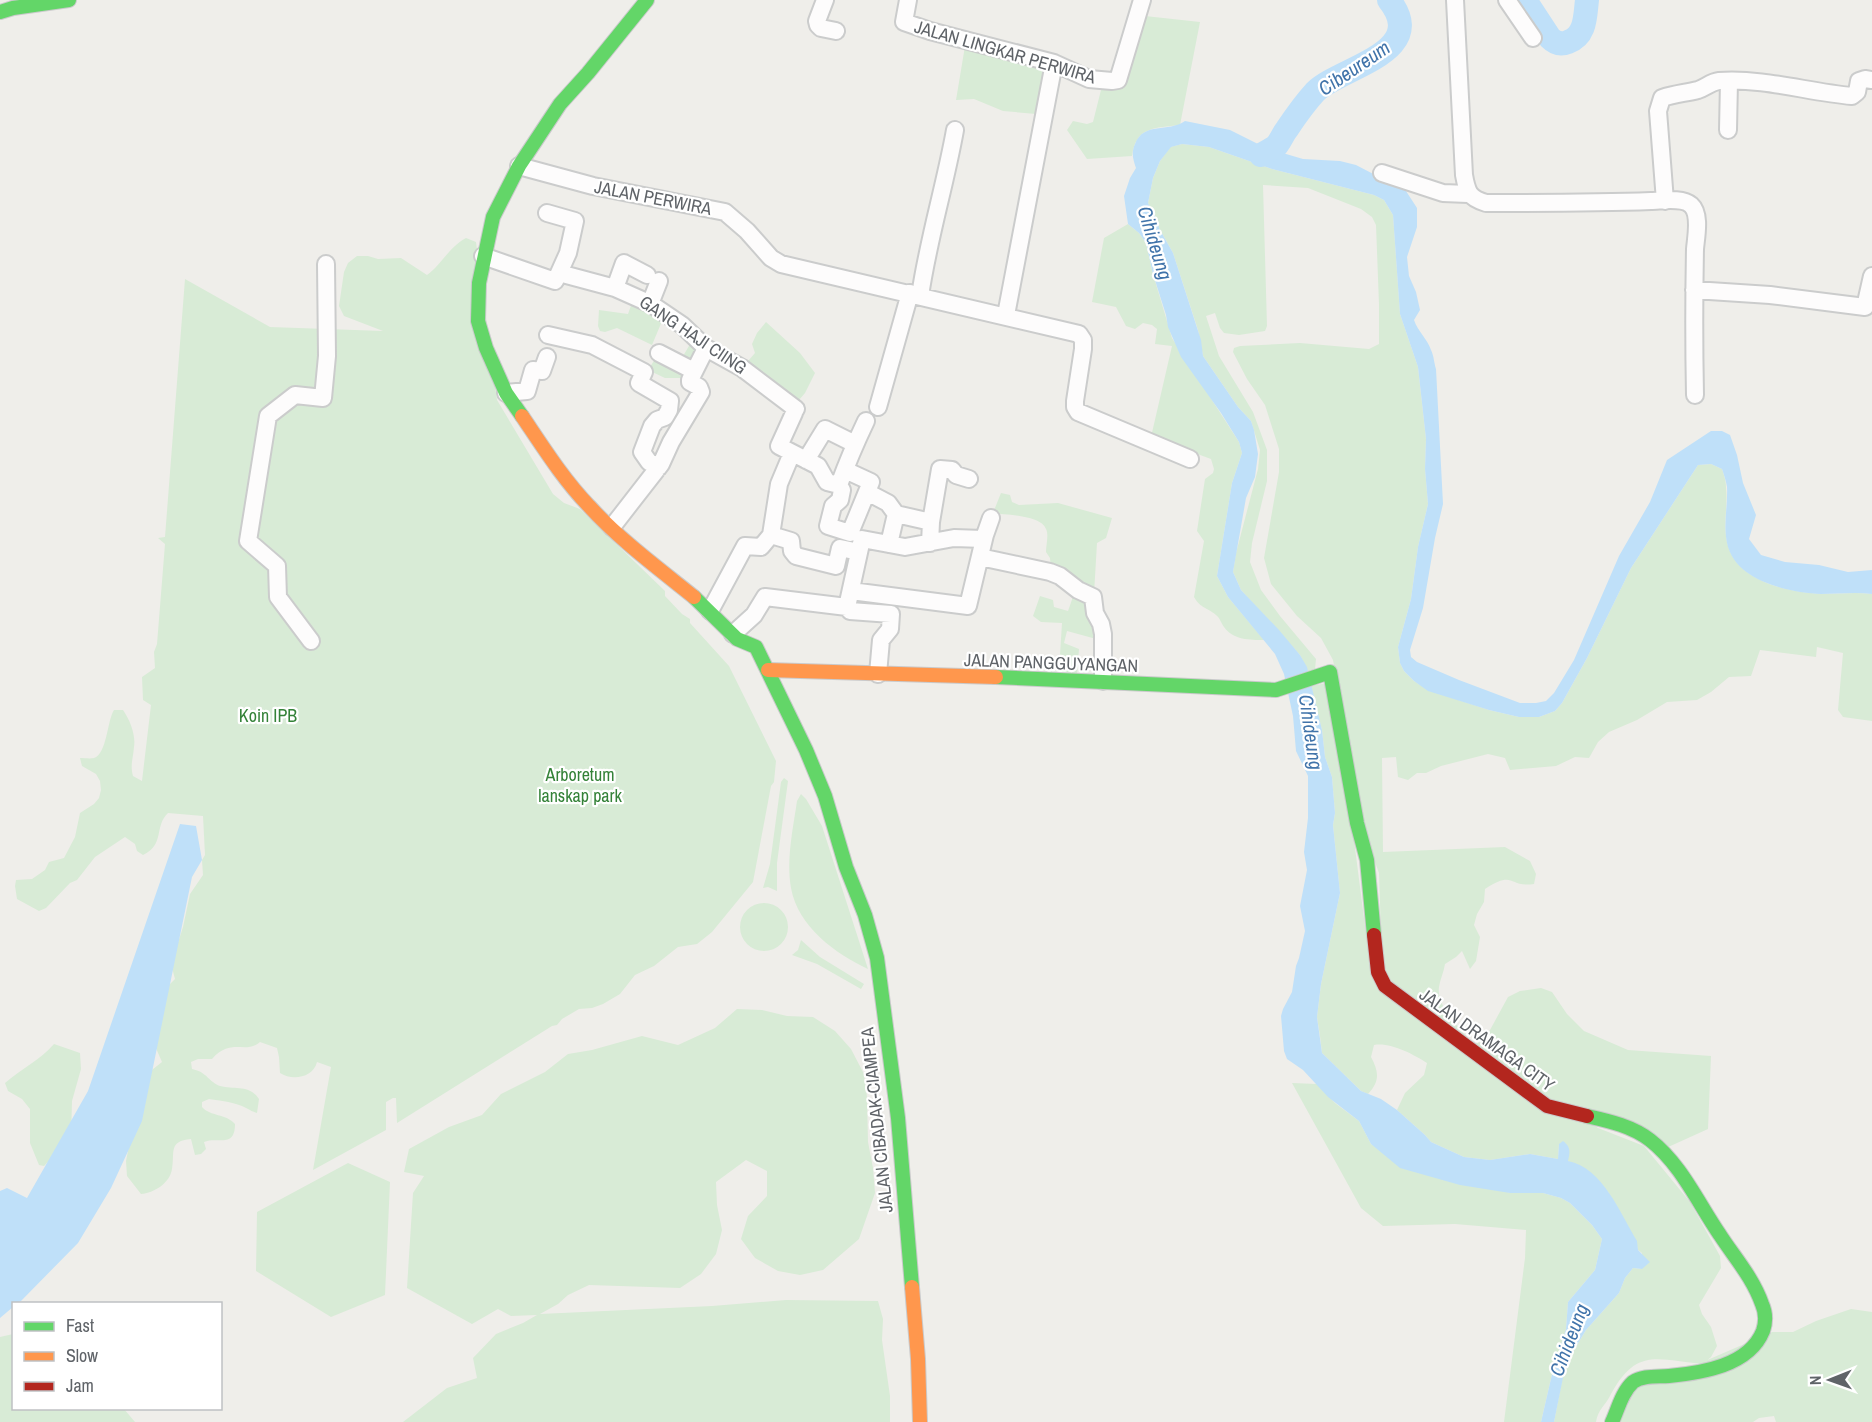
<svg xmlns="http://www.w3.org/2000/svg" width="1872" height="1422" viewBox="0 0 1872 1422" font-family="'Archivo Narrow',sans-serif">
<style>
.green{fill:#d8ebd6}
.water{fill:#bfe0f9}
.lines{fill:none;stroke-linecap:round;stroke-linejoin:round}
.river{stroke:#bfe0f9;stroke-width:24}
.street-casing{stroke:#cbcccc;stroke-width:20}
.fast-casing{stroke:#cacacb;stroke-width:16}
.slow-casing{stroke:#cacacb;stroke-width:16}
.jam-casing{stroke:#cacacb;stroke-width:16}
.street{stroke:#fdfcfc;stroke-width:16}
.fast{stroke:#63d668;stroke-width:14}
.slow{stroke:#ff974d;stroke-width:14}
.jam{stroke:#b3261e;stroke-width:14}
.labels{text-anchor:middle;stroke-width:4.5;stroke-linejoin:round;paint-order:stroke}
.street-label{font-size:18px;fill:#5f6368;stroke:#fff}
.park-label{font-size:18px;fill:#348238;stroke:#fff}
.water-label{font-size:20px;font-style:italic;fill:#4174aa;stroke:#fff}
</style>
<rect width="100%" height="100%" fill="#efeeea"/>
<path class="green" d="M1145,16l55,6 -20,103c-25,3 -44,1 -48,31l-45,3 -20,-29 6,-9 14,3 6,-2 9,-36 15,-3z
M965,46l82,19 -11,49 -33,-3 -29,-12 -18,1z
M1182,144l27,3 63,22 102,26 10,5 9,15 7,99 18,53 8,72 -1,30 3,35 -10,43 -7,52 -13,48 2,16 4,8 10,10 14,9 61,20 30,7h20l16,-6 7,-8 25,-45 44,-90 67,-103 13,-1 11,5c2,6 4,12 4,18 2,18 -3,37 1,55 8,39 60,50 94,52 17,0 34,-2 51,0v127l-29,-4 -5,-7 5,-57 -26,-6 -1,10 -56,-7 -9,26 -22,1 -18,15 -14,8 -30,2 -30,18 -28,12 -11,10 -9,16 -14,-1 -19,9 -46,4 -5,-12 -17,-4 -47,12 -15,7h-9l-9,7 -10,-3 -2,-20 -14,1 1,94 122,-5 25,14 6,13 -2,10c-26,4 -19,-15 -49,5l-1,13 -7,12 -3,11 6,12 -4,24 -6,8 -8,-18 -6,6 -11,7c-1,8 -5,15 -6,23 -3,20 23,44 35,57l10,-3 24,-44 12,-6 21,-3 11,4 15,22 17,17 44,19 83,6 -3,73 -42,19 -19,-17 -22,-9 -62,-17 -19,-10 -148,-107 -11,-17 -4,-37 -2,-61 -14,-39 -32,-174 -12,-22 -24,-22 -26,-32 -7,-26 15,-86v-23l-14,-44 -18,-26 -14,-27 1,-4 6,-2 60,-3 69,6 10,-5v-40l-3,-79 -4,-8 -11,-8 -53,-21 -45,-3 4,141 -2,5 -26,4 -15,-2 -4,-5 -5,-15 -9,3 13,40 34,56 14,38v31l-15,62 -2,19 11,28 19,26 36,43 -1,10 -7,3 -8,-17 -59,-65 -8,-18 3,-19 22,-84 2,-19 -9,-29 -13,-14 -35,-51 -5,-26 -25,-77 -14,-25 -2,-8 -9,-17 5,-25 7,-17 10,-14z
M1128,224l11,9 7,10 7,31 19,64 67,104 3,11 -10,30 -15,93 11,21 36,43c-14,0 -31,0 -40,-13 -3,-4 -4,-9 -8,-12 -9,-8 -15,-6 -22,-18l10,-56 -7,-10 8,-52 8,-6 1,-4 -3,-10 -60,-22 21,-91 -17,-2 2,-15 -5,-4 -9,-2 -8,6 -9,-3 -10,-19 -24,-5 12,-64z
M466,238l10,4 21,158 56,94 11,9 16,6 85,82v5l17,18 8,5v4l39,43 47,95 -2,21 -3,4 -18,96 -41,50 -15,12 -19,3 -24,19 -19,9 -15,19 -17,10 -11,4 -13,1 -17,10 -5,6 -5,1 -155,97 -1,-25h-3l-7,4v28l-73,40 18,-103 -14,-5c-4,16 -25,19 -37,11l-1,-16 -2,-9 -17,-6c-15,13 -28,-5 -48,17h-14l-7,3 1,7c15,3 17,13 28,17 15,4 29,-2 39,13l-2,14c-7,-2 -11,-6 -18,-8 -7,-3 -23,-5 -30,-6l-7,3v5c9,10 23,6 33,17 0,25 -18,12 -31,18l2,7 -5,5 -6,1 -4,-16c-23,2 -16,13 -19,30 -2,14 -18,24 -31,25l-14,-18 -1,-15 17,-84 19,-15 -7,-16 14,-61 6,-6 -4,-15 12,-37 7,-33 13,-19 -1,-15 3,-5 -2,-39 -35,-3c-14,13 -3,32 -25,42l-6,-4 -2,-7 -10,-7 -30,20 -18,23 -7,3 -24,25 -7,3 -22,-12 -2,-13 1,-6 16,-1 13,-9 4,-8 15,-4 11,-21 5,-24 14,-9 5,-6 2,-8 -1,-9 -4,-7 -14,-8 -2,-8c4,0 10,1 14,0 13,-4 13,-37 20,-48h9c7,10 13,25 11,37 -1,12 -4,18 -1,29l9,5 9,-76 -8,-5 -1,-23 13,-9 -1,-16 3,-8 8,-100 -7,-6 7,-1 20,-258 85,48 113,4 -39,-15 -5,-10 5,-34 4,-9 9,-7h11l10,3 23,-1 26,17c15,-11 22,-28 39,-37z
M634,297l31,17 -13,31 -35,-17 -12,4 -5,-1 -2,-5 1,-16 29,4z
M766,322l34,31 15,20 -10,20 -12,14 -51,-39 13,-15 -3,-9 5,-11z
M693,339l11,11 -20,28h-19l-17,-8 11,-17 20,10z
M1001,493l9,2 2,7 7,3 39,-2 54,15 -6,20 -9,5 -3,51 -43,-25 -1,-11 -4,-6c0,-7 3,-17 0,-23 -5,-14 -40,-14 -53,-16z
M1075,591l16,5 9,44 -33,-9 -3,12 15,6 -2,25 -18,-3 3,-48 -21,-1 -8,-6 7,-20 13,4 1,7 14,4z
M1327,683l22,118 22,172 227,155 46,18 46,56 30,54 1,12 -22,37 3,9 9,13 6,19 -6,11 -8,7c-46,-4 -66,-17 -92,30 -5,11 -13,15 -15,28h-42l11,-57 21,-35 33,-37 6,-15 8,-10 9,1v-16l-4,-3 -2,-9 -28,-49 -40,-31 -9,-17 -1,15 -28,-5 -40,6 -26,-3 -33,-15 -6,-7 -28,-25 8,-17 19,-18 3,-12c-14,-9 -37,-21 -53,-18l-3,12c8,15 9,24 -3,37l-7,-3 -39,-38 -2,-17 -3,-19 4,-33 19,-91 -7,-68 2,-12 -3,-36 -7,-20 -3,-27 -11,-44z
M784,778l4,3 -11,82v28l-9,-4 -5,1 7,-24 11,-82z
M801,794l5,5 16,27 46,143c-32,-15 -70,-42 -77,-81 -5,-28 2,-59 6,-87z
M740 927a24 24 0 1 1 48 0a24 24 0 1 1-48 0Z
M801,940l19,17 44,27 -3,5 -44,-25 -25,-9 6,-5z
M737,1009l25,1 25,6 26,1 22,14 16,18 13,25 3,23 1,45 5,26 2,25 -16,46 -36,31 -23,5 -22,-4 -23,-13 -14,-19 7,-23 19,-20v-25l-21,-11 -30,22 1,23 5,25 -6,24 -15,20 -21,14 -91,-3 -21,10 -10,9 -18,10 172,-8 74,-6 92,1 5,18 -1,21 8,56v26h-487l44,-34 30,-10 -4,-20 23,-24 27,-11 14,-8 -26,1 -13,-7 -26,15 -65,-36 6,-95 11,-17 -20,-4 5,-23 40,-22 33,-12 19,-21 44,-22 23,-18 24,-4 50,-14 36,9 37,-17z
M54,1044l26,9 1,16 -9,32 -1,37 -27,28 -5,-1 -9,-22v-34l-8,-10 -14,-8 -3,-8c16,-14 35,-23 49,-39z
M1292,1083l25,1 18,19 24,18 12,23 8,5 131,44h33l18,5 9,5 22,22 10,14 -7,31 -27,32 -2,27 -13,41 -12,52h-37l21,-164 1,-28 -71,-6 -72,2 -22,-18z
M348,1163l42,19 -5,113 -54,22 -75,-46 1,-59z
M1851,1309l21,3v110h-96l-2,-6 -15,2 -6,4h-134l18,-35 15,-3 120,-52h21l23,-11z
M13,1334l1,74 110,1 11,13h-135v-85z"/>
<path class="water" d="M1185,121l45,9 36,18 37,11 37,2 16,4 50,26 11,17v19l-10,30 2,19 7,16 4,18 -6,10c4,12 13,18 17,30 3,6 3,13 5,19l7,135 -8,34 -12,70 -13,42 1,7 6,5 42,18 61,23h16l10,-2 8,-8 20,-33 45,-104 31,-54 17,-42 44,-29h11l8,4 7,20 6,28 13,32 -7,24 12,16 24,7 34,3 29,7 24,-2v24c-17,-2 -34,0 -51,0 -34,-2 -86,-13 -94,-51 -4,-19 1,-38 0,-56 -1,-6 -3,-12 -5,-18l-11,-5 -13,1 -67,103 -44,90 -25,45 -7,8 -16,6h-20l-30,-7 -61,-19 -14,-10 -10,-10 -4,-8 -2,-16 13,-48 7,-52 10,-43 -3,-35 1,-30 -8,-72 -18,-53 -7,-99 -9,-15 -10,-5 -102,-26 -63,-22 -27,-3 -11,3 -11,14 -7,17 -5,25 9,17 2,8 14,25 28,87 2,16 35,51 13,14 3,9 4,24 -3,23 -9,21 -13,74 8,18 38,40 21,25 7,12 15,63 3,27 7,20 3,36 -2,12 7,68 -19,91 -4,33 5,36 39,38 20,8 16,11 28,25 6,7 33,15 26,3 40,-6 28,5 1,-15 4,-3c8,6 7,11 5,20 35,7 52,52 69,80l1,9 12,12 -8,7 -9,-1 -8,10 -6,15 -33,37 -20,33 -12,59h-13l12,-52 13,-41 2,-27 27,-32 7,-31 -10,-14 -22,-22 -9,-5 -18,-5h-33l-50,-8 -60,-17 -29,-24 -12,-23 -31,-24 -25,-27 -16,-11 -3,-8 -3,-35 2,-7 9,-17 4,-26 3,-8 6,-27 -5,-25 7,-36 -3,-18 4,-34v-42l-12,-25 -3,-35 -9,-42 -9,-20 -47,-57 -11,-21 15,-93 10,-30 -3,-11 -18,-29 -40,-56 -13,-30 -2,-12 -13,-41 -7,-31 -7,-10 -11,-9 -4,-28 6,-18 6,-10c-3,-9 -5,-15 -1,-24 9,-23 33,-11 50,-23z
M180,824l16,2 6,34 -10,17 -50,244 -31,67 -33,55 -57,58 -7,3 -1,3 -13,11v-127l7,-3 20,10 61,-107z"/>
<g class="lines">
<path class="river" d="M1525,0l25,38c5,5 11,7 18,4 18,-6 17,-26 19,-42
M1261,155c5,-3 12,-6 16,-10 4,-5 6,-11 10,-16 8,-12 18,-26 28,-37 25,-25 116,-39 74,-92"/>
<g class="street-casing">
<path id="street" d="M825,0l-8,21 1,4 3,3 15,3
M908,0l-4,22 26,9 124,32 35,16 23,2 6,-1 24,-80
M1455,0l9,175c3,17 5,23 22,28 55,0 110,0 165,-2 10,0 31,-4 40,4 10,9 5,32 4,44 -1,49 -1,97 0,146
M1507,0l26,38
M1728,130l1,-49
M519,166l74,20 132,26 22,19 24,27 10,6 298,70 4,6v9l-8,52v6l3,5 112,47
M1382,173l61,20 25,1
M1665,201l-7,-90 4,-13c12,-4 24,-5 36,-8 8,-3 13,-8 21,-9 46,-3 88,11 133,15l5,-4 2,-11 6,-2 7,1
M547,213l28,8 -7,32 -9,20
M483,256l72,25 4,-8 56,15 36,16 31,21 24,23 36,20 54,41
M615,288l9,-25 23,12
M1694,290l76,5 95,12 7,-31
M920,296c8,-56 25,-110 35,-166
M650,304l9,-23
M1006,315l48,-252
M548,335l44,10 52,27 -5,11 31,18 -1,9 -4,7 -8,3 -5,6 -10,26 7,10 10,5
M659,353l35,18
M506,393l21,-2 6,-21 9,1 5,-14
M878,407l32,-114
M794,413l-15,33 39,20 9,16 12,3
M806,460l19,-31 30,15
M845,470l26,12 -21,51 -22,-7 5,-20 7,-6 2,-10 -3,-5c8,-22 17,-43 27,-64
M867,492l21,11 8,11 35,8 -1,21
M931,522l9,-53 12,1 4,5 13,4
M612,527l49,-63 10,-22 30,-50 -2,-5 -9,-5v-2l16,-32
M771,535l20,6 1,10 4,5 40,10 4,-18 19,4
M889,544l7,-30
M980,557l70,15 10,4 18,14 15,7 2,16 6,11 2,10v47
M851,591l117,15 17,-71 6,-17
M847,607l3,4 41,3 -1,15 -9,11 -3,34
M710,611l35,-65 16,1 10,-12 8,-51 13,-31
M733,634l21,-19 11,-18 82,10 15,-68 43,8 49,-9 29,1
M311,641l-33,-44 -1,-31 -29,-25 20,-125 27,-21 28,3 4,-42 -1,-92"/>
</g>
<g class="fast-casing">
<path id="fast" d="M0,12l13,-4 56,-8
M522,416l-16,-23 -20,-45 -8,-27 1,-38 14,-66 26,-51 41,-62 28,-31 59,-73
M694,597l43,42 19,8 50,103 19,46 21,71 19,48 12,43 21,160 14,169
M996,677l280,13 54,-18 27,151 10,37 7,75
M1587,1116c22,5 45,10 63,24 31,24 48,63 70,95 15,23 33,43 42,69 4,9 4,18 1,27 -14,35 -62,42 -94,45 -12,1 -26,-1 -36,6 -11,10 -15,27 -21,40"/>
</g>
<g class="slow-casing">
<path id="slow" d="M522,416c21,31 41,63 67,90 31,34 69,62 105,91
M768,670l228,7
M912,1287l6,72 2,63"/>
</g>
<g class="jam-casing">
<path id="jam" d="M1374,935l4,37 7,14 162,120 40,10"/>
</g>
<use href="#street" class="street"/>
<use href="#fast" class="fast"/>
<use href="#slow" class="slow"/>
<use href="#jam" class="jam"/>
</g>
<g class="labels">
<g class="street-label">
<text transform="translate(1005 52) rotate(16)" y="6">JALAN LINGKAR PERWIRA</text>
<text transform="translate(653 198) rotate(11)" y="6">JALAN PERWIRA</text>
<text transform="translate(693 335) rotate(34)" y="6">GANG HAJI CIING</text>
<text transform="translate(1051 663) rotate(2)" y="6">JALAN PANGGUYANGAN</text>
<text transform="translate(1487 1040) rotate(36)" y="6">JALAN DRAMAGA CITY</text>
<text transform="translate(877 1120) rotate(-96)" y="6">JALAN CIBADAK-CIAMPEA</text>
</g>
<g class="park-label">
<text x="268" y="722">Koin IPB</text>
<text x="580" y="781">Arboretum<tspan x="580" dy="21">lanskap park</tspan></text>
</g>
<g class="water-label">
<text transform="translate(1354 68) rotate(-34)" y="7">Cibeureum</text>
<text transform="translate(1155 243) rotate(73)" y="7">Cihideung</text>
<text transform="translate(1311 732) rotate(82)" y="7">Cihideung</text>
<text transform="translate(1569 1340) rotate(-69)" y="7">Cihideung</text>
</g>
</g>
<rect x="12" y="1302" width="210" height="108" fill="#ffffff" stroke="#bfc1c3" stroke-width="1.5"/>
<rect x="24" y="1322" width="30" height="9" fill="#63d668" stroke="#bfc1c3" stroke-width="1.5"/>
<text x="66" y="1332" font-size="18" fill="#5f6368">Fast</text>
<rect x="24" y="1352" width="30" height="9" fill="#ff974d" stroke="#bfc1c3" stroke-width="1.5"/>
<text x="66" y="1362" font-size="18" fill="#5f6368">Slow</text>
<rect x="24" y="1382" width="30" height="9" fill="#b3261e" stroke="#bfc1c3" stroke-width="1.5"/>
<text x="66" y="1392" font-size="18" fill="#5f6368">Jam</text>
<g transform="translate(1830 1380) rotate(269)" stroke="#ffffff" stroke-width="4.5" paint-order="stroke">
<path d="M0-4.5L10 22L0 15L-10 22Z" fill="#5f6368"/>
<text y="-9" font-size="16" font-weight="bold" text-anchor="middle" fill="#5f6368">N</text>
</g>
</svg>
